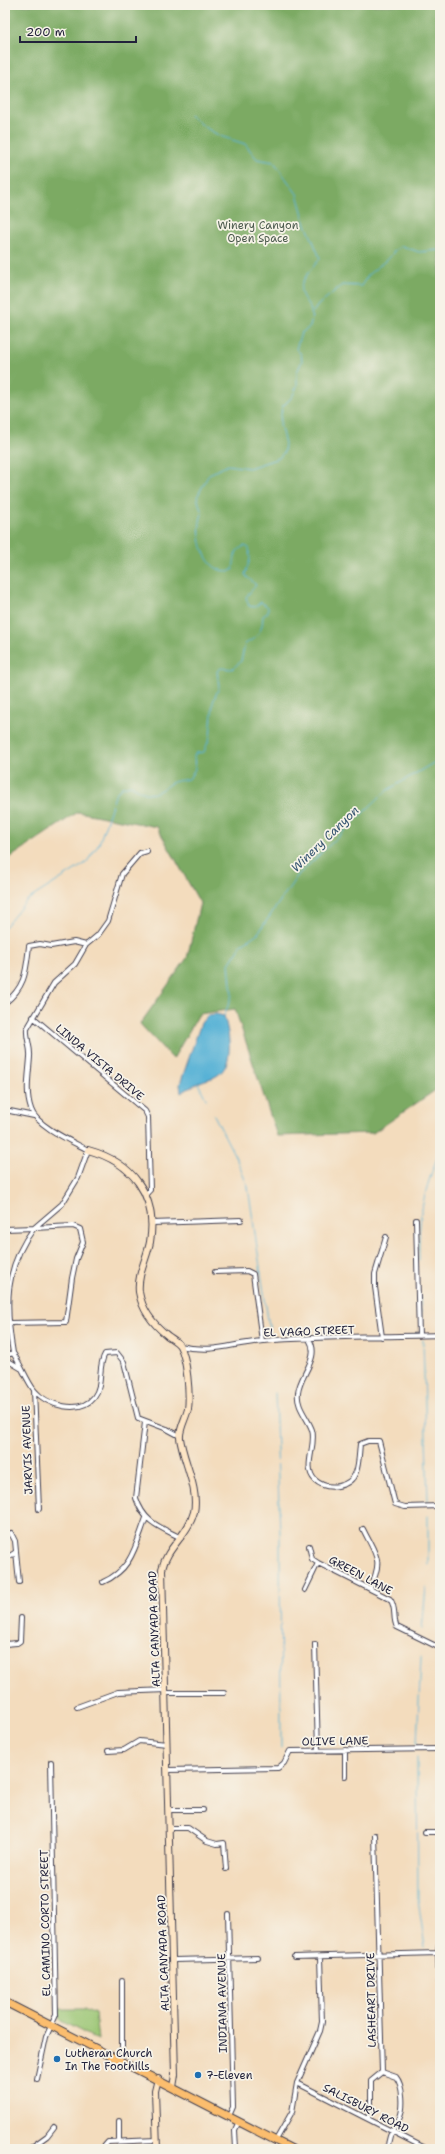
<svg xmlns="http://www.w3.org/2000/svg" width="445" height="2154" viewBox="0 0 445 2154" font-family="'Shantell Sans',sans-serif">
<style>
.green{fill:#9ac572;stroke:#5e7456}
.forest{fill:#7baa64;stroke:#4e6650}
.water{fill:#58b2d6;stroke:#3d6a88}
.lines{fill:none;stroke-linecap:round;stroke-linejoin:round}
.stream{stroke:#58b2d6;stroke-width:1}
.street-casing{stroke:#413e4e;stroke-width:6}
.secondary-casing{stroke:#413e4e;stroke-width:8}
.primary-casing{stroke:#413e4e;stroke-width:9}
.street{stroke:#fff;stroke-width:4}
.secondary{stroke:#fde5c5;stroke-width:6}
.primary{stroke:#fbbd6e;stroke-width:7}
.poi-dot{fill:#1f6fb2;stroke:#f7f3e8;stroke-width:1.5}
.labels{text-anchor:middle;stroke-width:3.5;stroke-linejoin:round;paint-order:stroke}
.park-label{font-size:11px;fill:#4c5b4e;stroke:#f7f3e8}
.street-label{font-size:11px;fill:#22223b;stroke:#f7f3e8}
.poi-label{font-size:11px;fill:#22223b;stroke:#f7f3e8;text-anchor:start}
.water-label{font-size:12px;font-style:italic;fill:#355471;stroke:#f7f3e8}
</style>
<rect width="100%" height="100%" fill="#f7f3e8"/>
<filter id="ink" filterUnits="userSpaceOnUse"><feTurbulence type="fractalNoise" baseFrequency=".025" numOctaves="2"/><feDisplacementMap in="SourceGraphic" scale="8" xChannelSelector="R" yChannelSelector="G"/><feConvolveMatrix kernelMatrix="1 2 1 2 8 2 1 2 1" color-interpolation-filters="sRGB"/></filter>
<filter id="wash" filterUnits="userSpaceOnUse"><feTurbulence type="fractalNoise" baseFrequency=".012" numOctaves="4" result="noise"/><feDisplacementMap in="SourceGraphic" scale="16" xChannelSelector="R" yChannelSelector="G"/><feGaussianBlur stdDeviation="0.9" result="paint"/><feColorMatrix in="noise" values="0 0 0 0 0 0 0 0 0 0 0 0 0 0 0 0 0 1.4 0 .05"/><feComposite in="paint" operator="in"/></filter>
<g filter="url(#wash)">
<rect width="100%" height="100%" fill="#f3dcbd"/>
<path class="green" d="M59,2009h25l11,5 3,26 -37,-19 -2,-3z"/>
<path class="forest" d="M5,5h435v1082l-67,46 -96,3 -42,-127 -36,5 -26,45 -33,-35 47,-66 13,-55 -43,-76 -79,-15 -73,49z"/>
<path class="water" d="M216,1014l8,2c5,16 11,47 -6,59 -5,4 -12,4 -18,7 -6,3 -12,7 -19,11l-1,-9 21,-61 7,-8z"/>
<g class="lines">
<path class="stream" d="M313,312l5,-7 24,-20 19,1 8,-12 21,-17 5,-7 7,-4 17,6 21,-2
M5,927l21,-26 60,-38 13,-19 17,-51 6,-6 9,-2c17,11 21,12 37,0 4,-4 15,-5 21,-6l6,-10 -1,-13 2,-3 8,-1 6,-15 3,-35 6,-15 -2,-16 4,-3 11,1 9,-8 4,-17c14,-8 17,-12 18,-28l5,-4v-5l-7,-5 -6,5 -6,-1 -3,-9 10,-12 -11,-10 5,-16 -1,-11 -4,-2c-12,4 -10,13 -12,24 -28,8 -39,-36 -31,-56l-5,-17 12,-23 13,-6 6,-3 21,3 30,-10 5,-6 1,-8 -5,-20 2,-17 10,-10 5,-11v-14l5,-11 -1,-7 -5,-5 5,-16 9,-6c7,-24 -11,-25 -9,-40 1,-9 14,-21 19,-29l-15,-36 -8,-28 -23,-32 -17,-3 -12,-15 -25,-8 -14,-8 -16,-13
M224,1016l8,-21 -3,-31 13,-20 16,-11 40,-58 88,-84 54,-32
M198,1083l8,16
M214,1115l23,45 11,27 22,146
M419,1261c-1,-44 4,-69 21,-110
M420,1298l2,34
M423,1340l5,161
M275,1393l5,140 1,215
M428,1564v-48
M422,1629l4,-41
M417,1744l4,-87
M417,1757l1,143 7,47"/>
</g>
</g>
<g filter="url(#ink)">
<g class="lines">
<g class="street-casing">
<path id="street" d="M5,1003c21,-17 21,-32 24,-57l11,-2 11,2 23,-4 12,3
M33,1017l112,94 3,6 2,73 -4,4
M5,1110l29,6
M416,1220l3,116
M152,1223l89,-3
M5,1229l29,-1 28,-24 16,-26 10,-28c-15,-8 -52,-24 -57,-41 -6,-17 -2,-35 -1,-52 1,-10 -4,-18 -3,-28l27,-46 21,-19 11,-19 12,-10 10,-14 14,-47 18,-21 7,-2
M215,1272l32,-1 6,3 9,67
M8,1323l58,-1 6,-44 4,-19 7,-17 -3,-13 -7,-3 -39,2c-30,40 -29,78 -21,125
M382,1337l-7,-50v-13l11,-37
M309,1339c12,19 -9,35 -11,54 -2,14 10,25 14,37 5,15 -10,37 3,50 12,11 35,8 41,-8 3,-8 3,-19 4,-28l8,-3h11l16,63 10,3 35,-1
M180,1346c34,8 52,-3 84,-5 58,-5 117,-4 176,-6
M5,1356l8,-3c7,10 14,28 21,37 13,16 46,25 60,7 10,-13 3,-30 11,-43l12,-1 7,9 14,56 29,11 13,7
M5,1359l17,10
M34,1390l5,119
M145,1422l-9,76c8,25 24,29 45,40
M363,1529c13,27 21,30 7,59
M11,1533l4,8 4,41
M309,1546l3,13 6,4 72,36c7,9 2,19 7,28l43,21
M5,1559l11,-7
M103,1582c29,-13 32,-35 43,-64
M305,1590l13,-27
M5,1644l12,-1 3,-2 1,-23
M315,1644l3,107
M166,1693h58
M77,1707l41,-15 48,-2
M345,1750v26
M108,1751l16,-1 15,-9 28,3
M168,1770l110,-2 6,-5 6,-12 150,-2
M168,1810h35
M169,1828h19l19,13 10,3 7,-1 2,26
M425,1832h15
M375,1835l7,237 14,5c7,8 8,30 4,40 -5,13 -12,15 -12,32
M228,1914l5,193 -4,9
M438,1953l2,63
M294,1957l144,-4 2,-20
M174,1960l84,-2
M120,2060l2,-13v-66
M37,2079l9,-42 10,-22 -5,-253
M297,2083l130,66
M368,2118l3,-7v-30l11,-9
M119,2121v20
M276,2140l16,-28 5,-29 23,-52 2,-9 -2,-65
M29,2149l18,-13 7,-9
M102,2149l6,-7 49,-2
M236,2149l-1,-19 4,-9"/>
</g>
<g class="secondary-casing">
<path id="secondary" d="M88,1150c44,12 70,45 62,92 -3,16 -13,33 -11,50 3,19 15,33 29,44 4,3 10,6 12,10 7,12 10,49 8,63 -2,9 -9,20 -8,29 3,23 19,50 14,74 -6,23 -27,35 -32,57l13,506 -2,12
M157,2149l-2,-58 3,-12"/>
</g>
<g class="primary-casing">
<path id="primary" d="M5,2002l287,147"/>
</g>
<use href="#street" class="street"/>
<use href="#secondary" class="secondary"/>
<use href="#primary" class="primary"/>
</g>
</g>
<g class="poi-dot">
<circle cx="57" cy="2059" r="4"/>
<circle cx="198" cy="2075" r="4"/>
</g>
<g class="labels">
<g class="park-label">
<text x="258" y="229">Winery Canyon<tspan x="258" dy="13">Open Space</tspan></text>
</g>
<g class="street-label">
<text transform="translate(100 1062) rotate(40)" y="4">LINDA VISTA DRIVE</text>
<text transform="translate(309 1331) rotate(-2)" y="4">EL VAGO STREET</text>
<text transform="translate(27 1450) rotate(-92)" y="4">JARVIS AVENUE</text>
<text transform="translate(361 1575) rotate(28)" y="4">GREEN LANE</text>
<text transform="translate(154 1629) rotate(-92)" y="4">ALTA CANYADA ROAD</text>
<text transform="translate(335 1741) rotate(-1)" y="4">OLIVE LANE</text>
<text transform="translate(45 1923) rotate(-91)" y="4">EL CAMINO CORTO STREET</text>
<text transform="translate(163 1953) rotate(-92)" y="4">ALTA CANYADA ROAD</text>
<text transform="translate(371 2000) rotate(-91)" y="4">LASHEART DRIVE</text>
<text transform="translate(222 2003) rotate(-91)" y="4">INDIANA AVENUE</text>
<text transform="translate(366 2108) rotate(27)" y="4">SALISBURY ROAD</text>
</g>
<g class="poi-label">
<text x="65" y="2057">Lutheran Church<tspan x="65" dy="13">In The Foothills</tspan></text>
<text x="206" y="2079">7-Eleven</text>
</g>
<g class="water-label">
<text transform="translate(325 839) rotate(-44)" y="4">Winery Canyon</text>
</g>
</g>
<rect width="445" height="2154" fill="none" stroke="#f7f3e8" stroke-width="20"/>
<path d="M20 36v6h116v-6" fill="none" stroke="#22223b" stroke-width="2"/>
<text x="26" y="36" font-size="12" fill="#22223b" stroke="#f7f3e8" stroke-width="3" paint-order="stroke">200 m</text>
</svg>
